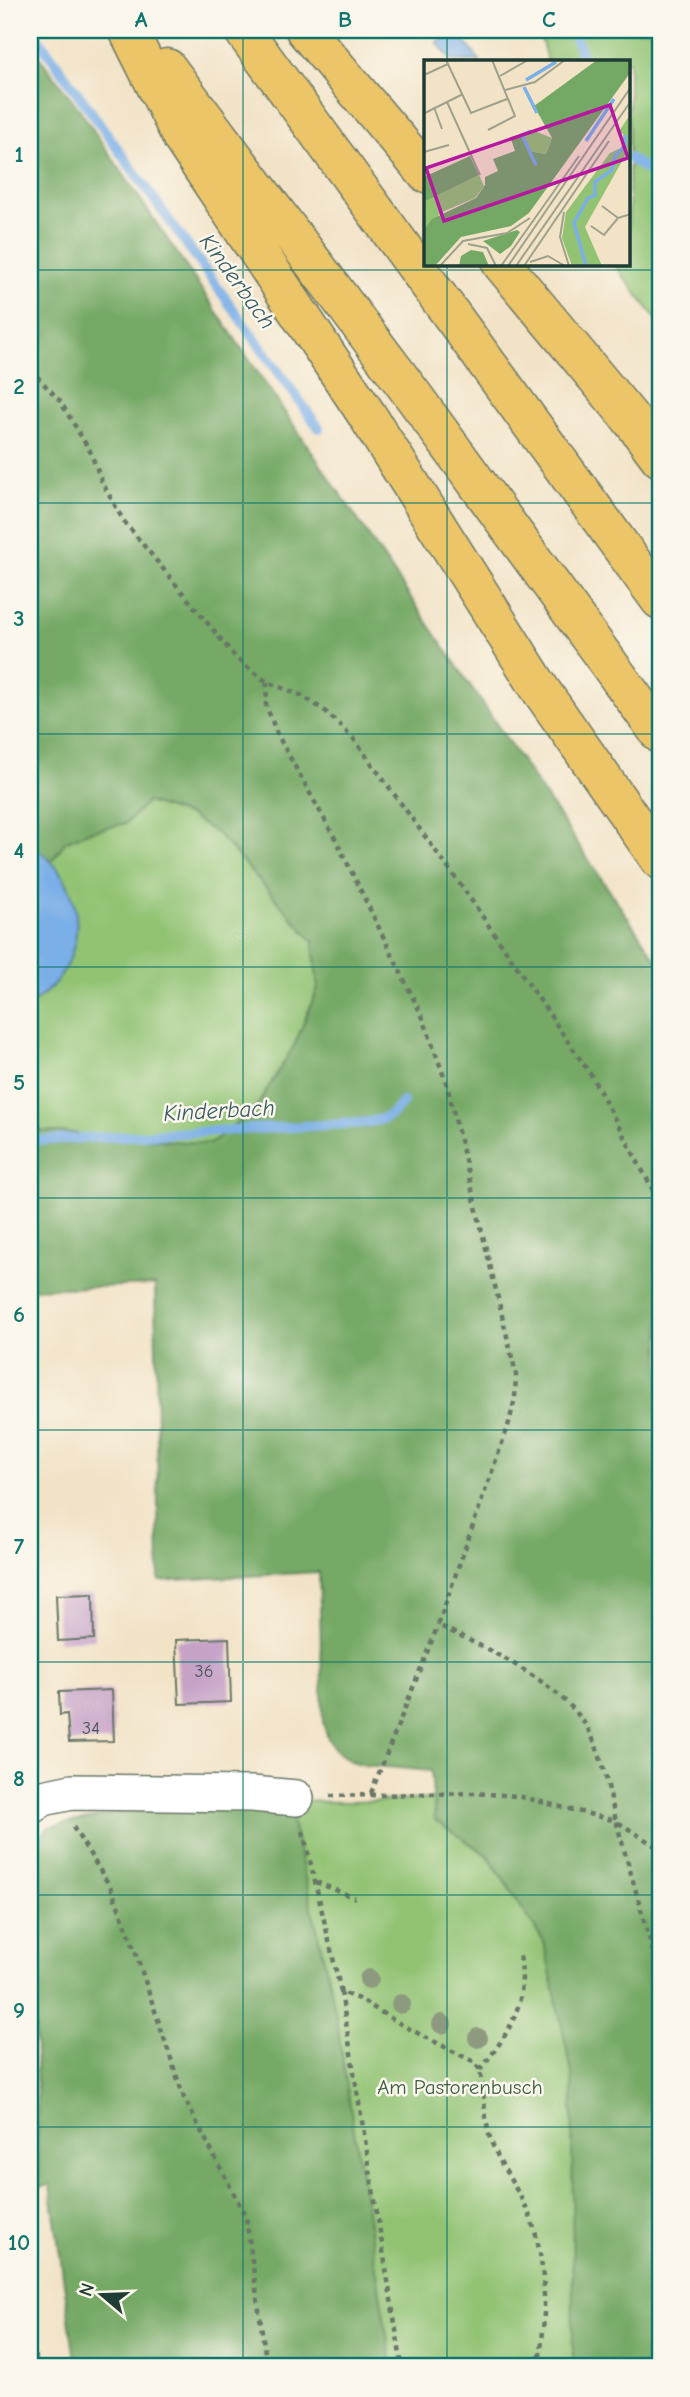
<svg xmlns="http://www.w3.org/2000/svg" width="690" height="2397" viewBox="0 0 690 2397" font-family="'Comic Neue',sans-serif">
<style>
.green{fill:#91c373;stroke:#588054;stroke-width:2}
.forest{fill:#74a965;stroke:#4a734c;stroke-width:2}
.water{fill:#7aafe7;stroke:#4c768e;stroke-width:2}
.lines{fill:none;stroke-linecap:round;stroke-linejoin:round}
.stream{stroke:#7aafe7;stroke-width:10}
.building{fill:#c6a2c7}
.street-casing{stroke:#697767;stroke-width:38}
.highway-casing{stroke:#697767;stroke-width:41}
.path{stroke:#697767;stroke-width:4.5;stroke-dasharray:5 5;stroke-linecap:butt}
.street{stroke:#fff;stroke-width:35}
.highway{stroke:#ecc569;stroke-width:38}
.tree{fill:#8e9a7f}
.grid{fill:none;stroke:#0f766e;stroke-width:2;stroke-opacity:0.55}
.labels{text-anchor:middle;stroke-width:5;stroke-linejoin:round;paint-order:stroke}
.number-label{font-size:18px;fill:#495659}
.park-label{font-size:21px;fill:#3c5e44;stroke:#fbf7ec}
.water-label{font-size:23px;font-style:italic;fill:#365a61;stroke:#fbf7ec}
.inset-river{fill:none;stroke:#7aafe7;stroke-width:3.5}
.inset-road{fill:none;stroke:#9ea18c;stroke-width:2}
.view{fill:#b5179e;fill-opacity:0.15;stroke:#b5179e;stroke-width:3.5}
.inset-edge{fill:none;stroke:#1f3d34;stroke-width:3.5}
.neatline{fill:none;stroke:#0f766e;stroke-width:2.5}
.grid-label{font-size:23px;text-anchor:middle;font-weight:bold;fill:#0f766e}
</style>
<rect width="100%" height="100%" fill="#fbf7ec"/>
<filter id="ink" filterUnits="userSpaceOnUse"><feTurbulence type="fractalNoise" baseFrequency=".0143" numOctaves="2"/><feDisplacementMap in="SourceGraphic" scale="14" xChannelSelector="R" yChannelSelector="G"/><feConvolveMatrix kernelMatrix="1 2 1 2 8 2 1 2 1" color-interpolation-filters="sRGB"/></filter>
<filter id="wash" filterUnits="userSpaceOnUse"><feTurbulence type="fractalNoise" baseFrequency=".00686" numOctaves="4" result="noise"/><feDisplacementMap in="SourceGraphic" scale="28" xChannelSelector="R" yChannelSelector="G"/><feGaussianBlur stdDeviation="1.57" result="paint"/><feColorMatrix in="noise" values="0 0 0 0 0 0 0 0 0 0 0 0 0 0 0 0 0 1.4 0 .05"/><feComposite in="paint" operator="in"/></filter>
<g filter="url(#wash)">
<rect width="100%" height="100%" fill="#f2e3c7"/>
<path class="green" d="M528,30h126l6,7v287l-46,-60h15v-203h-82l-6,-23z
M147,802l43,14 29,19 94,106 5,47 -23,56 -38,62 -47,38 -180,-14v-126l7,-4 28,-121 -14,-17 14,-20 22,-10 39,-9z
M434,1799l1,21 52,35 57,87 29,132v293h-181l-60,-373 -45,-193 64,1z"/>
<path class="forest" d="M30,45l47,61 583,859v1402h-87l-1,-293 -28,-132 -56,-87 -53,-35 -4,-49 -66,-6 -14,-4 -15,-10 -8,-13 -5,-15 -4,-151 -160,9 -4,-296 -125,4v-159l180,14 47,-38 38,-62 23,-56 -5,-47 -94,-106 -29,-19 -43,-14 -21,21 -39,9 -22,10 -14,20 -21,-17z
M287,1801l45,193 60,373h-316l-26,-182 -11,2 -8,-330 3,-14 15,-16 63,-13z"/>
<path class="water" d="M452,30h4l24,31h-28l-15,-19z
M30,845c62,36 62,121 0,159z"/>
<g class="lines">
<path class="stream" d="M32,30l287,398
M571,30l8,16 4,15
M629,158l24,16 7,2
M30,1141l332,-18c21,-3 27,-4 41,-21"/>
</g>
<g id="blocks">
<path class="building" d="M93,1594l1,45 -36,2 -2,-46z
M229,1638l2,64 -52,2 -3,-64z
M112,1690l2,51 -45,1 -2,-28 -7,1 -1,-23z
M37,2356l1,11h-8v-10z"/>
</g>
</g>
<g filter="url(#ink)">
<use href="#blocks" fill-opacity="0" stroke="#697767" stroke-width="2"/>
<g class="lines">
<g class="street-casing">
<path id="street" d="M30,1807l13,-9 29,-6 180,2 44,4"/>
</g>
<g class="highway-casing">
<path id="highway" d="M128,30l54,108 185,277 173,274 120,171
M243,30l417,570
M305,30l121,143
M167,68l248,330 245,336
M502,264l129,155 29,39"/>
</g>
<path class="path" d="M30,369l30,32 30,50 12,31 21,38 114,139 30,23 36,14 23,16 27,26 112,153 126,184 69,128
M267,682l-1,23 11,29 60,108 86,176 24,67 69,289 -1,24 -6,25 -71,202c47,23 128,59 152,108 14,27 19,59 26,88l44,28
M371,1793l67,-168
M330,1796l143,-3 45,3 98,25 44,155
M73,1827l38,61 19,48 54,162 62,119 21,150
M303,1831l38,161 20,8 41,25 72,37 6,8c4,22 4,46 10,68 10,29 30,53 41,81 16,45 16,102 7,148
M316,1882l39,16
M341,1992l61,375
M480,2070c30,-39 48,-64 40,-114"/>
<use href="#street" class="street"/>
<use href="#highway" class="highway"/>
</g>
<g class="tree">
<circle cx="369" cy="1979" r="10"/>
<circle cx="401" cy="2004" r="10"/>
<circle cx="442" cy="2024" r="10"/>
<circle cx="478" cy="2038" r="10"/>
</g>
</g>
<path class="grid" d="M243,30v2337M447,30v31M447,264v2103M30,270h630M30,503h630M30,734h630M30,967h630M30,1198h630M30,1430h630M30,1662h630M30,1895h630M30,2127h630"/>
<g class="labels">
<g class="number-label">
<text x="204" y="1677">36</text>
<text x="91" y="1734">34</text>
</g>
<g class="park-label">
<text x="460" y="2094">Am Pastorenbusch</text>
</g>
<g class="water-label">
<text transform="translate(238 281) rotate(54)" y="8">Kinderbach</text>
<text transform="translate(219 1110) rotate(-3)" y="8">Kinderbach</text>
</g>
</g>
<g transform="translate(424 60)">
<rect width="206" height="206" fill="#f2e3c7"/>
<path d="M206,55v32l-45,80 17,39h-30l-10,-28 4,-26 44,-59 11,-5 3,-13 -5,-4zM108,70l20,8 -6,16 -18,-3 -5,-18zM55,115l5,11 -9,12 -33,14 -18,18v-28z" fill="#91c373"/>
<path d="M173,0h33v13l-101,140 -18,13 -50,11 -26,29h-11v-36l8,-11 44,-21 9,-13v-8l13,-6 -5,-12 22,-8 -4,-12 12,-6 5,18 18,3 6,-16 -18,-32zM46,96l9,19 -55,27v-25zM93,170l3,2 -9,14 -11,8 -17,-13zM47,190l12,2 6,14h-30l2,-10z" fill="#74a965"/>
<path class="inset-river" d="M102,20l30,-18M100,27l13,26M107,71l-9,4 14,30M162,81l28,-42M162,206l-12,-43 14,-25 7,-3v-13l17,-12 3,-14 10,-10v-11"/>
<path class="inset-road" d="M22,0l25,53 36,-14M0,15l24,-11M76,16l28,-16M81,30l30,-8 30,-22M23,42l33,73M10,47l8,22M1,53l38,-19M64,70l27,-14 -23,-56M0,92l25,-7M178,146l16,12 13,-4M140,152l-4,25 9,29M167,166l13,9 14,-17M44,184l19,4 9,18M106,202l18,-6 17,10M16,206l23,-25 44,-8 23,-15M77,206l78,-110M84,206l123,-179M92,206l115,-165M100,206l85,-125"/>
<path class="view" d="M186,45l18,53 -184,63 -18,-53z"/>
<rect width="206" height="206" class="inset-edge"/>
</g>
<rect width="690" height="2397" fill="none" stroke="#fbf7ec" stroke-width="77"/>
<g transform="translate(102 2295) rotate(289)" stroke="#fbf7ec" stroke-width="5" paint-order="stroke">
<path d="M0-5L12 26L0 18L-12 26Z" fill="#1f3d34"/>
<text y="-10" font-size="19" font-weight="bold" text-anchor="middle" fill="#1f3d34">N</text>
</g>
<rect x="38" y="38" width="614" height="2320" class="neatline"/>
<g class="grid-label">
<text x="141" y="27">A</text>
<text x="345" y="27">B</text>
<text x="549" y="27">C</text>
<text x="19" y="162">1</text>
<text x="19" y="394">2</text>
<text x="19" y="626">3</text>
<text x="19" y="858">4</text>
<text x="19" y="1090">5</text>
<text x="19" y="1322">6</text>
<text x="19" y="1554">7</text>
<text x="19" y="1786">8</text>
<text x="19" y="2018">9</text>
<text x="19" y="2250">10</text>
</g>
</svg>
